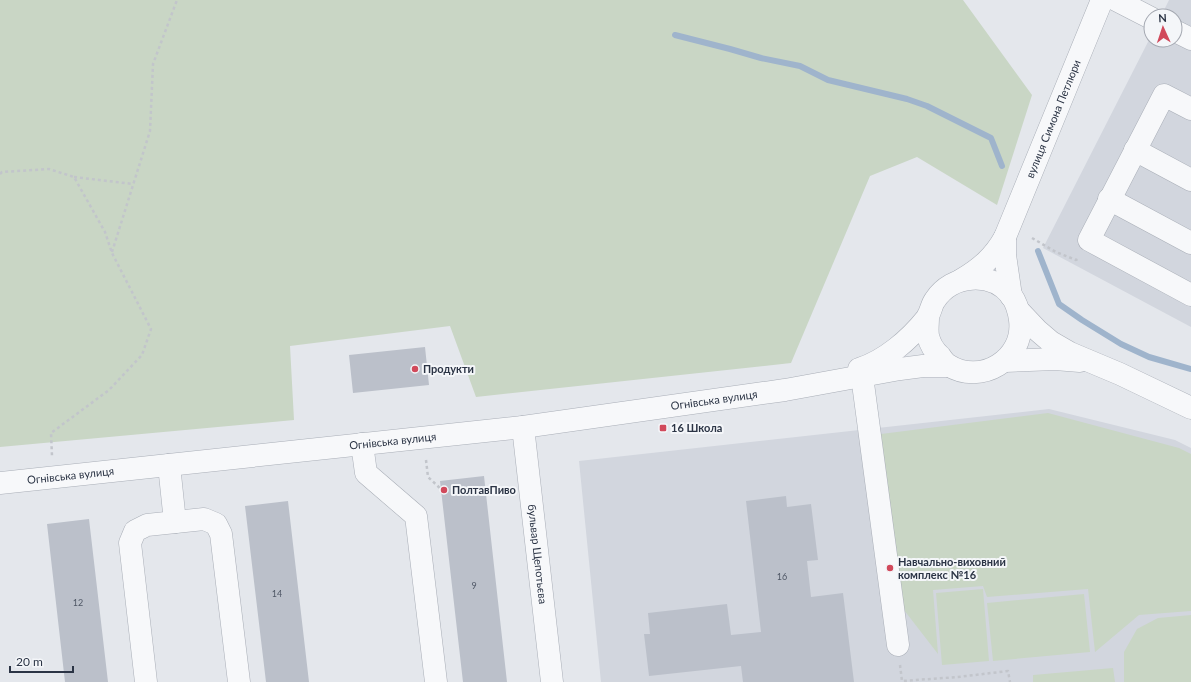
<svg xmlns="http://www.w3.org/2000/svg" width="1191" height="682" viewBox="0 0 1191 682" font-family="Lato,sans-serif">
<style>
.built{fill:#d2d6de}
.green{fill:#c9d6c5}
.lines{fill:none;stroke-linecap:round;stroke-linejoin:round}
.stream{stroke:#9fb4cc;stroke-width:6}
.building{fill:#bbc0ca}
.minor-casing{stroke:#a9aeb7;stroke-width:23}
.path{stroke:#c2c5cb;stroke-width:2.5;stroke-dasharray:3 3;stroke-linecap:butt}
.minor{stroke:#f7f8fa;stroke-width:22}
.poi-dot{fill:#d1495b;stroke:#f4f6f9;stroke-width:1.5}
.labels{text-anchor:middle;stroke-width:4;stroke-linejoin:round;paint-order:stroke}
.number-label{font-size:9px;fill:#4f5766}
.street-label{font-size:11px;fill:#2b3445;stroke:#f4f6f9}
.poi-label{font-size:11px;font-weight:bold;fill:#2b3445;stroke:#f4f6f9;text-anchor:start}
</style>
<rect width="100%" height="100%" fill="#e4e7ec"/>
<path class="built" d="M1169,0h22v327l-148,-79 108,-212v4h24v-24h-14z
M1049,409l126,31 16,8v234h-590l-22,-221z"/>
<path class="green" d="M0,0h963l69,95 -35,110 -80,-48 -47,19 -79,187 -315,34 -26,-71 -160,20 4,74 -294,27z
M1048,413l131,35 12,6v157l-52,4 -44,37 -7,-63 -101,8 -4,-11 -50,4 5,64 -34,-44 -23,-176z
M983,589l6,72 -47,4 -6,-72z
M1084,594l6,58 -97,9 -6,-58z
M1191,615v67h-67v-30l13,-23 21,-11z
M1113,668l2,14h-82v-7z"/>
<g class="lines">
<path class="stream" d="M675,35l55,14 31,9 39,8 28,14 79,19 20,7 64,32 11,28
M1038,251l21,53 23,16 39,24 28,13 42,12"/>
</g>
<path class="building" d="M425,347l4,38 -76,8 -4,-38z
M484,476l23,206h-44l-23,-201z
M786,496l1,11 24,-3 7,56 -11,1 4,36 32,-4 11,89h-111l-2,-16 -92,10 -5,-42h6l-2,-21 79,-9 4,31 30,-3 -15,-131z
M288,501l21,181h-43l-21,-176z
M89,519l19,163h-43l-18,-158z"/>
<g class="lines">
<g class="minor-casing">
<g id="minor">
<path d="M1116,0l35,18"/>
<path d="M1175,31l16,8"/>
<path d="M1191,109l-27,-14 -75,145 102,55"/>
<path d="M1135,150l56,30"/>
<path d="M1109,199l82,44"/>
<path d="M1005,237v18l6,41"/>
<path id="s1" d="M961,280c19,-11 33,-23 44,-43l97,-237"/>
<path d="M1019,311l18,19 14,12 19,11 50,21 71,34"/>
<path d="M1005,361l50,-2 25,2"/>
<path d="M859,369c26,-8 51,-30 67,-50 5,-6 5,-14 9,-19 17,-26 56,-29 76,-5 5,7 8,17 9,25 5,39 -39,66 -72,45 -3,-2 -6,-6 -8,-9 -6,-5 -10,-12 -12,-20 -1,-6 0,-13 0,-18"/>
<path d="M862,376l36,269"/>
<path id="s2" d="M523,427l29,255"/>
<path d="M362,444l4,29 50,43 20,166"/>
<path d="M169,465l6,57"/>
<path id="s3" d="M0,483l523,-56 262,-37 115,-21 23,-3h26"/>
<path d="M146,682l-16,-139 5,-12 12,-6 57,-6 12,5 5,10 18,148"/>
</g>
</g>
<path class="path" d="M0,174l2,-2 47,-3 25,8 31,55 7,21 39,76 -9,26 -33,35 -58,43 1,23
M74,177l59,7
M1032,238l24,14 20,8 2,-1
M112,252l38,-121 3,-67 24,-64
M426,460l2,17 14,13
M900,665l2,16 56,-4 50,-6 2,11"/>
<use href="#minor" class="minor"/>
</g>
<g class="poi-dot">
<circle cx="415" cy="369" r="4"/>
<rect x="659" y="424" width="8" height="8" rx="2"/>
<circle cx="444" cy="490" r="4"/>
<circle cx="890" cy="568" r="4"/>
</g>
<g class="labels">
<g class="number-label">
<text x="782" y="580">16</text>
<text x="474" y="589">9</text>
<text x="277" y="597">14</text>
<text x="78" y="606">12</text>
</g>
<g class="street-label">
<text dy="4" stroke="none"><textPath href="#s1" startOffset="190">вулиця Симона Петлюри</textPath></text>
<text dy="4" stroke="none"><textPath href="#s3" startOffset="719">Огнівська вулиця</textPath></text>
<text dy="4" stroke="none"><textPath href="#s3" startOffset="395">Огнівська вулиця</textPath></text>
<text dy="4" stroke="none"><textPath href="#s3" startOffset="71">Огнівська вулиця</textPath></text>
<text dy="4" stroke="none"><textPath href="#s2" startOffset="128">бульвар Щепотьєва</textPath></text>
</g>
<g class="poi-label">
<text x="423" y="373">Продукти</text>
<text x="671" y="432">16 Школа</text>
<text x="452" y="494">ПолтавПиво</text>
<text x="898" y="566">Навчально-виховний<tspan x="898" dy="13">комплекс №16</tspan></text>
</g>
</g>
<g transform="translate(1163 28) rotate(357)"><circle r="19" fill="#f4f6f9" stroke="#a4a8b1"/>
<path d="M0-3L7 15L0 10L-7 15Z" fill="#d1495b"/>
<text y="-6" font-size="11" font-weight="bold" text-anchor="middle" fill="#2b3445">N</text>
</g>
<path d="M10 666v6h63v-6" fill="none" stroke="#2b3445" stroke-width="2"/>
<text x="16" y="666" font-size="12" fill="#2b3445" stroke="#f4f6f9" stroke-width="3" paint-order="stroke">20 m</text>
</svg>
